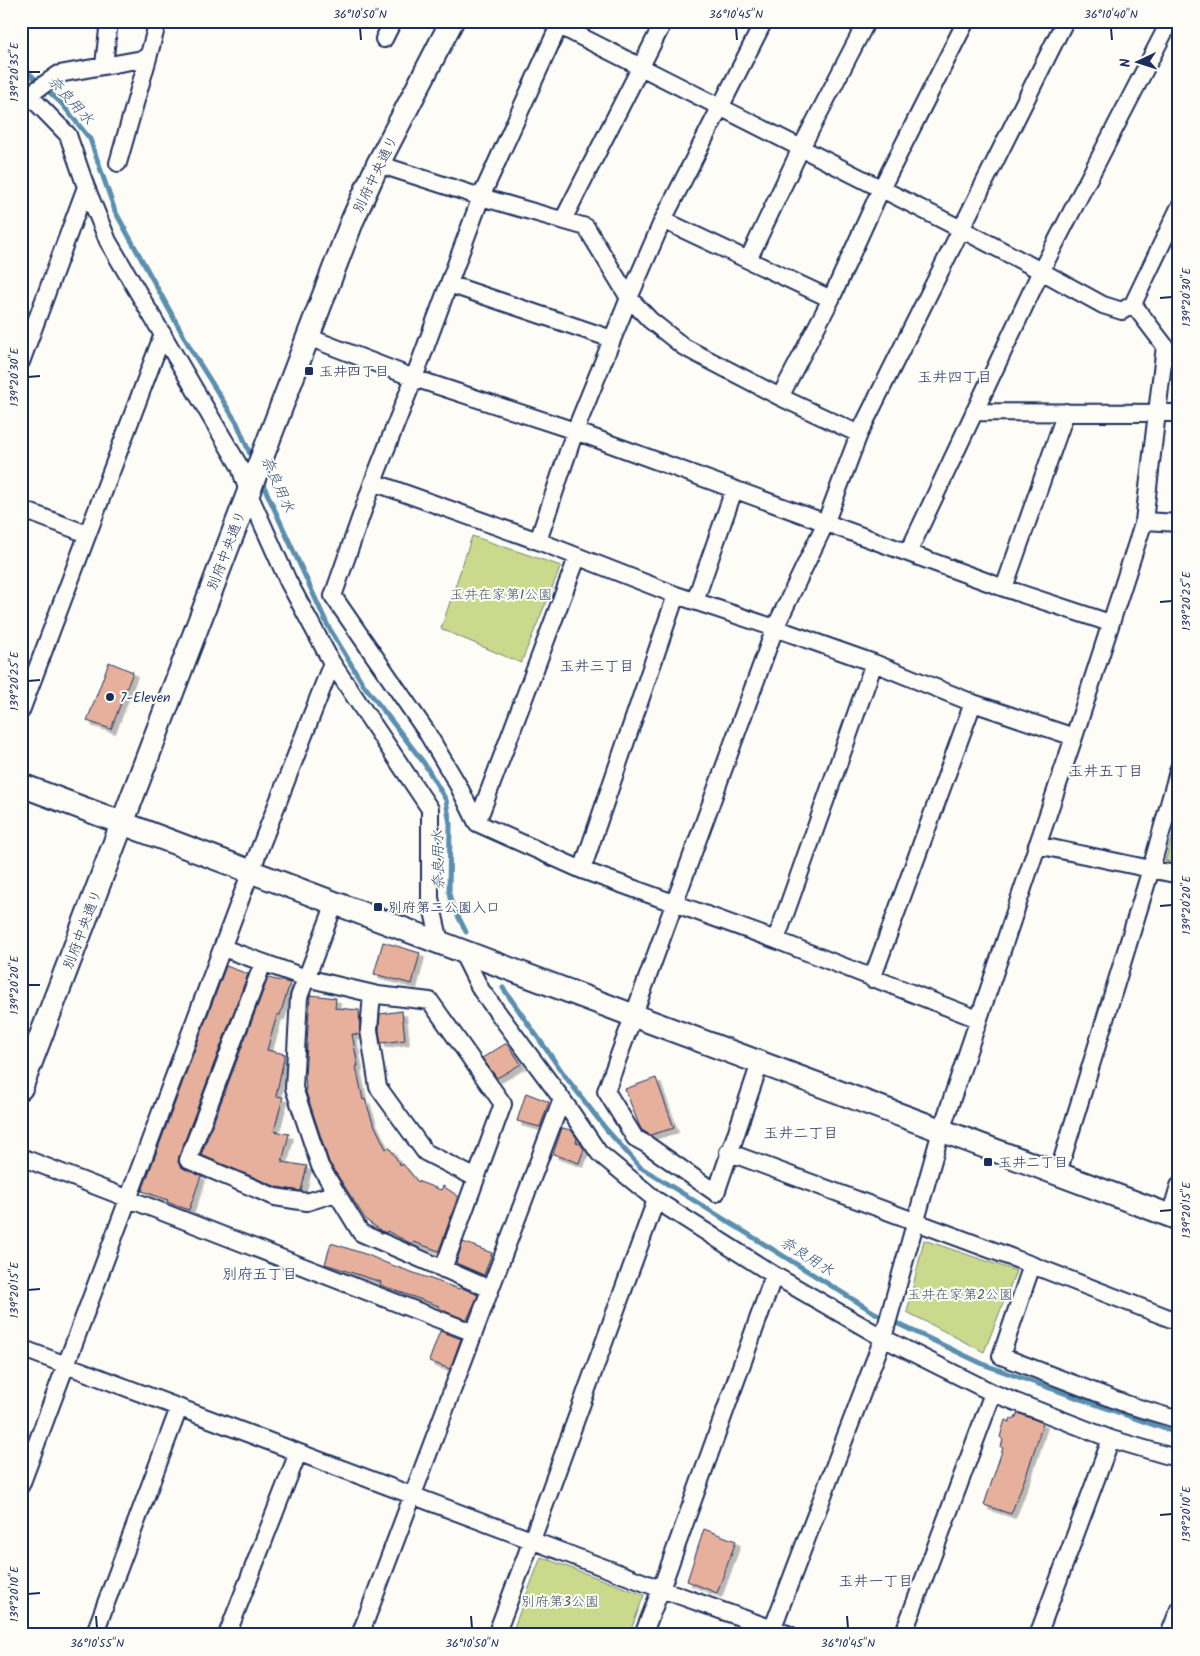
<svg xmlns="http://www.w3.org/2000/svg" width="1200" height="1656" viewBox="0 0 1200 1656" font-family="Kalam,'Klee One',sans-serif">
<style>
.green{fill:#cbd98d;stroke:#738476}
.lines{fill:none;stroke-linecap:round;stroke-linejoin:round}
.stream{stroke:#5a8faf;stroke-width:5}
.building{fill:#e6b09c;stroke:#1b2f5e;filter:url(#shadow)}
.street-casing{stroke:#1b2f5e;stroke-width:20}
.secondary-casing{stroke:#1b2f5e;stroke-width:26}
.street{stroke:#fdfcf7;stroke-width:16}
.secondary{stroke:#fdfcf7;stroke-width:22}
.ticks{fill:none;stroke:#1b2f5e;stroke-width:2}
.poi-dot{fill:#1b2f5e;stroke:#fdfcf7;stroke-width:2}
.labels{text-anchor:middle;stroke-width:4;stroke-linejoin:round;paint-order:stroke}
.street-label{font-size:14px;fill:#1b2f5e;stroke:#fdfcf7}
.poi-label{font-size:14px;fill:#1b2f5e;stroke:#fdfcf7;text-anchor:start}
.park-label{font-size:14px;fill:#475a6a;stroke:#fdfcf7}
.water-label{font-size:15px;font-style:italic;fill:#355780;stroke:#fdfcf7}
.neighbourhood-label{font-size:15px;fill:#1b2f5e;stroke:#fdfcf7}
.neatline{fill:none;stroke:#1b2f5e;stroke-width:2}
.ticks-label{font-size:12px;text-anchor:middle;fill:#1b2f5e}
</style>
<defs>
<filter id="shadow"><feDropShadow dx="4.5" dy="4.5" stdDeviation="0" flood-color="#0004"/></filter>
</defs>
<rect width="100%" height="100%" fill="#fdfcf7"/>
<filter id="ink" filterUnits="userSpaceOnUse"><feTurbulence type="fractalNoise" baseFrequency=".02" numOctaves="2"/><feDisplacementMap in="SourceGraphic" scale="10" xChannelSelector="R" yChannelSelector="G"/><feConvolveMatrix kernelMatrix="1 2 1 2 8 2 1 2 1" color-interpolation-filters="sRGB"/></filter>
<g filter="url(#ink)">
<path class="green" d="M472,536l89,30 -40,97 -80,-34z
M1179,814v49l-14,-2z
M924,1240l92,31 -32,81 -77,-40z
M541,1557l103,38 -15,40h-118z"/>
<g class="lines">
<path class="stream" d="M21,63l8,10 33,31 28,35 25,72 78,142 44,70 16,38
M261,480l67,146 35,58 61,79 22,37 4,24 -1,68 2,10 15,30
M503,988l62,88 41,53 34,38 235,146 110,52 194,69"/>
</g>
<path class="building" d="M109,662l24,10 -22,57 -24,-8z
M383,942l37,11 -8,31 -38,-10z
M226,966l22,8 -69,182 -1,6 2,4 21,10 -12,34 -22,-8 1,-2 -26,-9z
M268,978l22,5 -10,32h-3l-10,35 18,4 -9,42 7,1 -9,34 15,3 -7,28 25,4 -6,25 -24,-4 -76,-32z
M310,995l26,3 -1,10 24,2 1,25 -8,-1 6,32h-2l7,34 2,-1 7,21 14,29 3,-2 12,19 2,-2 14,17 24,9 2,-4 15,10 -19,55 -25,-9 -2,2 -25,-13 -1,2 -6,-3 -14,-10 -37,-58 -23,-70 -1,-16z
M402,1011l3,29 -24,3 -2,-13 1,-16z
M507,1043l14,21 -24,14 -15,-20z
M656,1078l18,50 -24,7 -8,-5 -3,-5 -14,-36z
M526,1093l23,9 -9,25 -23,-6z
M562,1128l9,2 6,8 -1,4 4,2 4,5 -5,14 -26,-9z
M463,1242l29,11 -8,22 -28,-12z
M331,1243l37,12 18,8 73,26 1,-2 18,8 -11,25 -20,-8 -8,-4v-2l-59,-21 1,-3 -56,-18z
M440,1331l21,8 -11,30 -21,-8z
M1018,1413l25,10 -16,50 -16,41 -27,-9 19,-57 -2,-1 2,-7 -3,-3 5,-17 4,2 2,-4 3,2z
M704,1529l32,12 -19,52 -30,-12z"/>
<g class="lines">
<g class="street-casing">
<path id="street" d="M550,21l411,208 80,42 62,34 19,6 11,-7 46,-96
M561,21l-80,176 -67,181 -41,104 -40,114 93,135 32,54 19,38 105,47 194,70 202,79
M384,39l9,-18
M104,65l5,-44
M21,89l8,6 39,40 18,52 22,54 132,226 8,25 40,89 44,82 98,146v89l10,44
M29,95l30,-21 89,-16 10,-37
M118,163l30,-105
M378,164l103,33 105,30 43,71 21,22 34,27 96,50 79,37
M563,220l101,-199
M663,220l168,79
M748,260l53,-112 66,-127
M449,284l163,55
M308,337l106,41 161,53 429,157 106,35
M21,362l65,-175
M780,397l51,-98 50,-110 85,-168
M974,412l205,1
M373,482l165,59 138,54 99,33 99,35 99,40 101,34
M21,509l66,25
M1144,521l35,2
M538,541l37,-110 54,-133 34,-78 101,-199
M908,553l133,-282 129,-250
M1004,588l62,-176
M695,601l39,-111
M21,711l142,-377
M477,823l100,-265
M1037,845l142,30
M582,870l94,-275
M335,903l-36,94 -5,91 26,78 41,67 129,56
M776,940l98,-277
M223,948l83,30 72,17 52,6 73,103 -60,165
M461,950l20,40 81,109 37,54 57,47 118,75 109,63 110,55 118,46 68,20
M263,963l-75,197 87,37 32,5 29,-9
M872,979l101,-276
M372,994l-3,36 9,57 47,65 51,26
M760,1063l-44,130 -70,-49 -11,-6 -29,-47 169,-463 50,-104 34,-90 206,-413
M728,1152l304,113 147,57
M21,1157l453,176
M1058,1173l93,-304 28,-101
M1170,1216l9,-30
M1032,1265l-31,91 128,49 50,15
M21,1348l640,241 129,46
M21,1485l230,-614 81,-208
M94,1635l85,-227
M227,1635l71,-182
M360,1635l202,-536
M496,1635l36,-95 124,-340
M643,1635l18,-46 113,-314
M770,1635l113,-297 58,-207 133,-394 70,-216 21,-175 -32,-42
M903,1635l90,-242
M1038,1635l73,-196
M1169,1635l10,-26"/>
</g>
<g class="secondary-casing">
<path id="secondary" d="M21,785l611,230 547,204
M21,1088l332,-869 25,-55 74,-143"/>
</g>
<use href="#street" class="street"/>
<use href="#secondary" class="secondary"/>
</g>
</g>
<path class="ticks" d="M360,28l1,12M736,28l1,12M1111,28l1,12M28,72h12M1160,298l12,-1M28,377l12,-1M1160,602l12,-1M28,681l12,-1M1160,906l12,-1M28,985h12M1160,1211l12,-1M28,1290l12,-1M1160,1515l12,-1M28,1594l12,-1M96,1616l1,12M471,1616l1,12M847,1616l1,12"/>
<g class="poi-dot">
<rect x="304" y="366" width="10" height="10" rx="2.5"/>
<circle cx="110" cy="697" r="5"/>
<rect x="373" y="902" width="10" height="10" rx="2.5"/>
<rect x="983" y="1157" width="10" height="10" rx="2.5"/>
</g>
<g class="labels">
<g class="street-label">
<text transform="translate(375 174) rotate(-64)" y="5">別府中央通り</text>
<text transform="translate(226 550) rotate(-69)" y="5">別府中央通り</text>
<text transform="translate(82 929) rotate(-69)" y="5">別府中央通り</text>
</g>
<g class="poi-label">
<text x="319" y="376">玉井四丁目</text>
<text x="120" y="702">7-Eleven</text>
<text x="388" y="912">別府第二公園入口</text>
<text x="998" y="1167">玉井二丁目</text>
</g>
<g class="park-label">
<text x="501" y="599">玉井在家第1公園</text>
<text x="960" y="1299">玉井在家第2公園</text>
<text x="560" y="1606">別府第3公園</text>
</g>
<g class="water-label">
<text transform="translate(71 100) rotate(48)" y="5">奈良用水</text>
<text transform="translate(278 484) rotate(66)" y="5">奈良用水</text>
<text transform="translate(438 860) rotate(-91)" y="5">奈良用水</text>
<text transform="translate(807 1256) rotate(32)" y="5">奈良用水</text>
</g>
<g class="neighbourhood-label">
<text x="955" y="382">玉井四丁目</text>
<text x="597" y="671">玉井三丁目</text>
<text x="1106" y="776">玉井五丁目</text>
<text x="801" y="1138">玉井二丁目</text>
<text x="260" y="1279">別府五丁目</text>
<text x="876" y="1586">玉井一丁目</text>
</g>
</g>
<rect width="1200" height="1656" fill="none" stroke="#fdfcf7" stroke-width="55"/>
<g transform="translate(1138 62) rotate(266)" stroke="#fdfcf7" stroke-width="4" paint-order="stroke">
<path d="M0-4L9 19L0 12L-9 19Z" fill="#1b2f5e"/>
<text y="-8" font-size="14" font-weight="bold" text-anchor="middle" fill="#1b2f5e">N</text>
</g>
<rect x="28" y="28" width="1144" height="1600" class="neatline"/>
<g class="ticks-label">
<text x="360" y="18">36°10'50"N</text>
<text x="736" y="18">36°10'45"N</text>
<text x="1111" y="18">36°10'40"N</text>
<text transform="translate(14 72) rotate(-90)" y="4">139°20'35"E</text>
<text transform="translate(1186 297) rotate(-90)" y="4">139°20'30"E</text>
<text transform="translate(14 377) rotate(-90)" y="4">139°20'30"E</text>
<text transform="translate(1186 601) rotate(-90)" y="4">139°20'25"E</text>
<text transform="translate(14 681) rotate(-90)" y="4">139°20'25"E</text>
<text transform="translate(1186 905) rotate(-90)" y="4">139°20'20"E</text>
<text transform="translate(14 985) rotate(-90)" y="4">139°20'20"E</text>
<text transform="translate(1186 1210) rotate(-90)" y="4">139°20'15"E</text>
<text transform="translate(14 1290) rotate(-90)" y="4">139°20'15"E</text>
<text transform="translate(1186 1514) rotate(-90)" y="4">139°20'10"E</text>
<text transform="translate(14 1594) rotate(-90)" y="4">139°20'10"E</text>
<text x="97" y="1647">36°10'55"N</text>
<text x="472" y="1647">36°10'50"N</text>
<text x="848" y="1647">36°10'45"N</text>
</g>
</svg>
